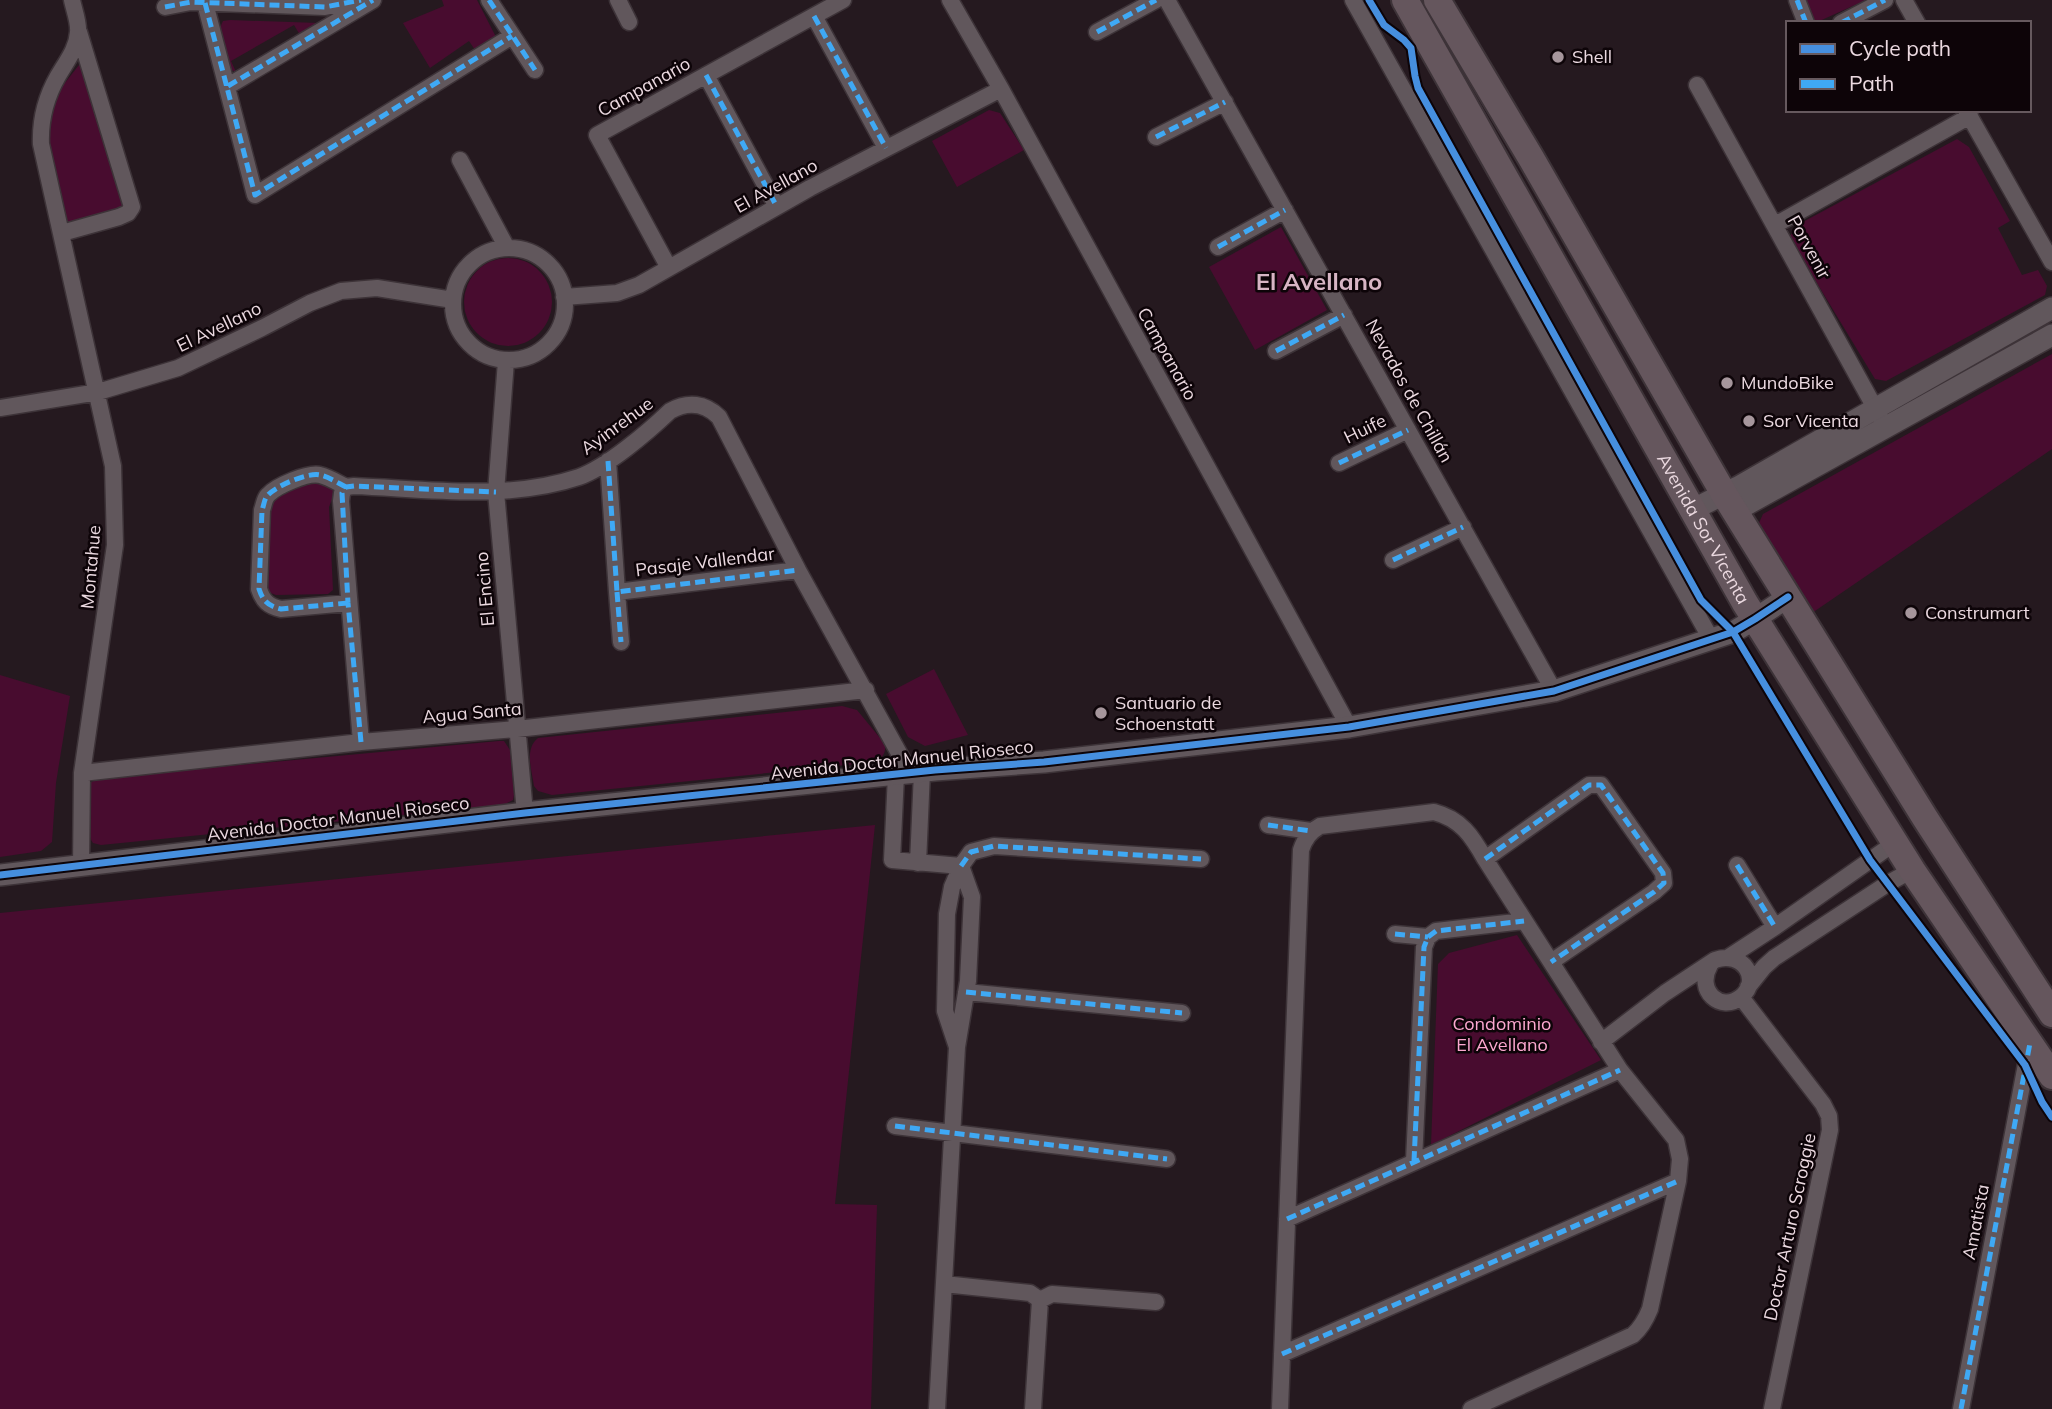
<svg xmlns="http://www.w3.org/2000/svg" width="2052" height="1409" viewBox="0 0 2052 1409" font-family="Mulish,sans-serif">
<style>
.green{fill:#480c2f}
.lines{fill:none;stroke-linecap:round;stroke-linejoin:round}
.minor-casing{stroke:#3d3338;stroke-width:19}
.tertiary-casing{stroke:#3d3338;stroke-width:24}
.primary-casing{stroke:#3d3338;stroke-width:30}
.minor{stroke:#61575c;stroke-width:16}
.tertiary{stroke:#61575c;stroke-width:21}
.primary{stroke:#65565d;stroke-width:26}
.quiet{stroke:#3fa9f5;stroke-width:5;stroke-dasharray:10 5;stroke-linecap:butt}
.cycleway-casing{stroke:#0d0408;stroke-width:11}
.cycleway{stroke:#468fdf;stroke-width:7}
.poi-dot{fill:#a6969c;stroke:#0d0408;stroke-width:2.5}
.labels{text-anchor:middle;stroke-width:5;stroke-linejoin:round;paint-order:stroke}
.poi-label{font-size:18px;fill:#ebd9e0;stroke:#0d0408;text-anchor:start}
.street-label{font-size:18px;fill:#ebd9e0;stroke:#0d0408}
.park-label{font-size:18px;fill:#fda8d0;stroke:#0d0408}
.district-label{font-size:24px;font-weight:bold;fill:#d7b5c4;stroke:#0d0408}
</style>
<rect width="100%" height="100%" fill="#25191f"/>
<path class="green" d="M442,0h35l20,39 -20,14 -8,-12 -39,27 -27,-45 41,-17z
M1806,0h60l-51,23z
M230,20l89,3 -19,12 -6,-10 -63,36 5,11 -5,-2c-5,-15 -16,-35 -8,-49z
M83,60l42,146 -57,19 -20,-89 3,-24 9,-23z
M989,110l11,3 24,37 -67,37 -25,-46z
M1957,139l12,8 41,74 -12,7 24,47 16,-5 9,16 -2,9 -159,86 -11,-2 -86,-142 12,-14z
M1281,227l46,83 -72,40 -46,-83z
M464 302a44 44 0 1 1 88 0a44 44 0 1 1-88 0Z
M2052,354v95l-240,164 -53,-90 4,-9z
M320,480l17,7 -8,20 4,83 -5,4 -52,1 -8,-3 -3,-5 3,-78c7,-18 35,-26 52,-29z
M934,669l34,66 -43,11 -17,-9 -22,-43z
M0,675l70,21 -14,87 -4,59 -11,9 -41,6z
M842,706l15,4 28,34c1,9 -2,13 -9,18l-324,33 -14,-4 -4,-5c-2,-15 -10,-37 4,-48z
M499,741h5l6,9 4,45 -1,5 -10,5 -402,40 -8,-2c-8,-10 -7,-47 -3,-60l9,-5z
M875,825l-40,379 42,1 -6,204h-871v-496z
M1517,935l84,125 -170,85 7,-181 11,-11z"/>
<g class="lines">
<g class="minor-casing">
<path id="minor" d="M72,0c2,10 7,22 6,32 -1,17 -12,30 -20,44 -12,21 -18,44 -17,68l72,322 2,79 -33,228 -1,94
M489,0l46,70
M618,0l11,22
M950,0l51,89 348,638
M1167,0l387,691
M1353,0l358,639
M1797,0l9,23
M1904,0l13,23
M205,3l50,192 257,-159
M165,7l26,-5 134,5 36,-7
M814,16l72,132
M1841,23l44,-23
M1097,32l59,-32
M706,75l71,132
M1697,85l183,332
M228,86l145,-86
M1966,110l86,152
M1156,137l69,-35
M460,160l47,88
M1775,225l195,-109
M62,233l57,-16 9,-4 4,-6 -53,-175
M1218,247l67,-37
M453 304a56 56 0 1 1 112 0a56 56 0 1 1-112 0Z
M669,268l-72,-133 246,-135
M564,297l53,-4 22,-8 171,-97 191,-99
M1276,351l68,-36
M506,361l-10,131 29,321
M0,408l98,-16 80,-24 84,-40 48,-25 31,-12 36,-3 76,12
M608,461l9,131 181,-22
M1339,463l69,-33
M346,487c-8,-4 -17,-10 -26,-12 -12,-3 -44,11 -52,20 -4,4 -4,10 -6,15l-3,79c4,12 9,17 22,20l67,-6
M1393,560l70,-33
M617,592l4,50
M361,742l-20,-241 1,-8 4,-6 8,-1c74,3 153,15 225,-9 28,-10 69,-45 91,-66 18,-10 35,-8 49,6l79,153 112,203
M82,773l279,-31 156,-13 349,-39
M896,775l-4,85 69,6
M1268,825l43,6
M1485,859l104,-74h12l62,88 1,10 -10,9 -103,70
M918,863l4,-91
M1737,865l38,62
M961,866l11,31 -4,84 -11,66 -12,-36 2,-97 5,-27 9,-21 10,-14 23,-6 207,13
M1395,934l33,3
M1729,957l46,-30 121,-85
M1748,987l16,-20 10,-9 113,-74 25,-14
M966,992l216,21
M1741,997l82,107 6,12 1,14 -58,279
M1601,1042l64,-49 50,-33c28,-10 47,20 26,37 -20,16 -46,-6 -31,-32
M895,1126l272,33
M1414,1161l10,-214 4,-10 8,-6 88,-10
M1287,1219l333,-149
M944,1284l86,9 10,7
M1282,1354l396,-173
M937,1409l20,-362
M1033,1409l7,-109 12,-6 104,8
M1280,1409l21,-559c4,-12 9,-18 19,-24l114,-14c27,7 38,24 51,47l135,211 56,70 4,19 -2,22 -28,128c-4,10 -8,18 -17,26l-162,74
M1961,1409l69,-366"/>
</g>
<g class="tertiary-casing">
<path id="tertiary" d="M1692,510l46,-23 314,-179
M1735,511l317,-176
M0,875l525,-62 410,-43 109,-8 305,-35 205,-36 179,-59 22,-13 33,-22"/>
</g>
<g class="primary-casing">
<g id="primary">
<path id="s1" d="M1405,0l340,603 167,267 140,206"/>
<path d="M1437,0l94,158 193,336 201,324 127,196"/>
</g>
</g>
<use href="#minor" class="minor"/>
<use href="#tertiary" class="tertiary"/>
<use href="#primary" class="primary"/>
<path class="quiet" d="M489,0l46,70
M1797,0l9,23
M205,3l50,192 257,-159
M165,7l26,-5 134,5 36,-7
M814,16l72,132
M1841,23l44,-23
M1097,32l59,-32
M706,75l71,132
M228,86l145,-86
M1156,137l69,-35
M1218,247l67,-37
M1276,351l68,-36
M608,461l9,131 181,-22
M1339,463l69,-33
M346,487c-8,-4 -17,-10 -26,-12 -12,-3 -44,11 -52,20 -4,4 -4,10 -6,15l-3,79c4,12 9,17 22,20l67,-6
M1393,560l70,-33
M617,592l4,50
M361,742l-13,-139 -6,-110 4,-6 8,-1 142,6
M1268,825l43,6
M1485,859l104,-74h12l62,88 1,10 -10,9 -103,70
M1737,865l38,62
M961,866l10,-14 23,-6 207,13
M1395,934l33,3
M966,992l216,21
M895,1126l272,33
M1414,1161l10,-214 4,-10 8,-6 88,-10
M1287,1219l333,-149
M1282,1354l396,-173
M1961,1409l69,-366"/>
<g class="cycleway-casing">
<path id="cycleway" d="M1369,0l15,25 20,15 7,8 4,28 3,12 283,512 32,32 137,228 155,205 17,37 10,15
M0,875l525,-62 410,-43 109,-8 305,-35 205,-36 179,-59 22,-13 33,-22"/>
</g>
<use href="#cycleway" class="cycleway"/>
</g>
<g class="poi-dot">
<circle cx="1558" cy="57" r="7"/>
<circle cx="1727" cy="383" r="7"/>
<circle cx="1749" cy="421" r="7"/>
<circle cx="1911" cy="613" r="7"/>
<circle cx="1101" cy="713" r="7"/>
</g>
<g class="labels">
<g class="poi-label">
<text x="1572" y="63">Shell</text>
<text x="1741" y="389">MundoBike</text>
<text x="1763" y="427">Sor Vicenta</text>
<text x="1925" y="619">Construmart</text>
<text x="1115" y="709">Santuario de<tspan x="1115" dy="21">Schoenstatt</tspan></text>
</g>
<g class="street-label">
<text transform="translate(644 87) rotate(-29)" y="6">Campanario</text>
<text transform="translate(776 186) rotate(-29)" y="6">El Avellano</text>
<text transform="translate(1809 247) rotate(61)" y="6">Porvenir</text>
<text transform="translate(219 327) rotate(-26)" y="6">El Avellano</text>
<text transform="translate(1167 354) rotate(61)" y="6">Campanario</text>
<text transform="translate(1409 391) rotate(61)" y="6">Nevados de Chillán</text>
<text transform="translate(617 426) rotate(-36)" y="6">Ayinrehue</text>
<text transform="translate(1365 429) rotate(-26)" y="6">Huife</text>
<text dy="6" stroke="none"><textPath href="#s1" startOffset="607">Avenida Sor Vicenta</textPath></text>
<text transform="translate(705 562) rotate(-7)" y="6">Pasaje Vallendar</text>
<text transform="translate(91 567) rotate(-85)" y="6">Montahue</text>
<text transform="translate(485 589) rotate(-95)" y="6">El Encino</text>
<text transform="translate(472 713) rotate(-5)" y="6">Agua Santa</text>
<text transform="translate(902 760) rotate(-6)" y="6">Avenida Doctor Manuel Rioseco</text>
<text transform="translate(338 819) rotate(-7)" y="6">Avenida Doctor Manuel Rioseco</text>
<text transform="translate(1976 1222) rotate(-79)" y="6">Amatista</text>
<text transform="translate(1790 1227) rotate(-78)" y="6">Doctor Arturo Scroggie</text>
</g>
<g class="park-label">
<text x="1502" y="1030">Condominio<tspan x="1502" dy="21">El Avellano</tspan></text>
</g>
<g class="district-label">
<text x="1319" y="290">El Avellano</text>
</g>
</g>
<rect x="1786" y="21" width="245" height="91" fill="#0d0408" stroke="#66595e" stroke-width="2"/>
<rect x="1800" y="44" width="35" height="10" fill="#468fdf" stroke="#66595e" stroke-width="2"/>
<text x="1849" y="56" font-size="21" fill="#ebd9e0">Cycle path</text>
<rect x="1800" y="79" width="35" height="10" fill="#3fa9f5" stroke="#66595e" stroke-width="2"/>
<text x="1849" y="91" font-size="21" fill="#ebd9e0">Path</text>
</svg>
